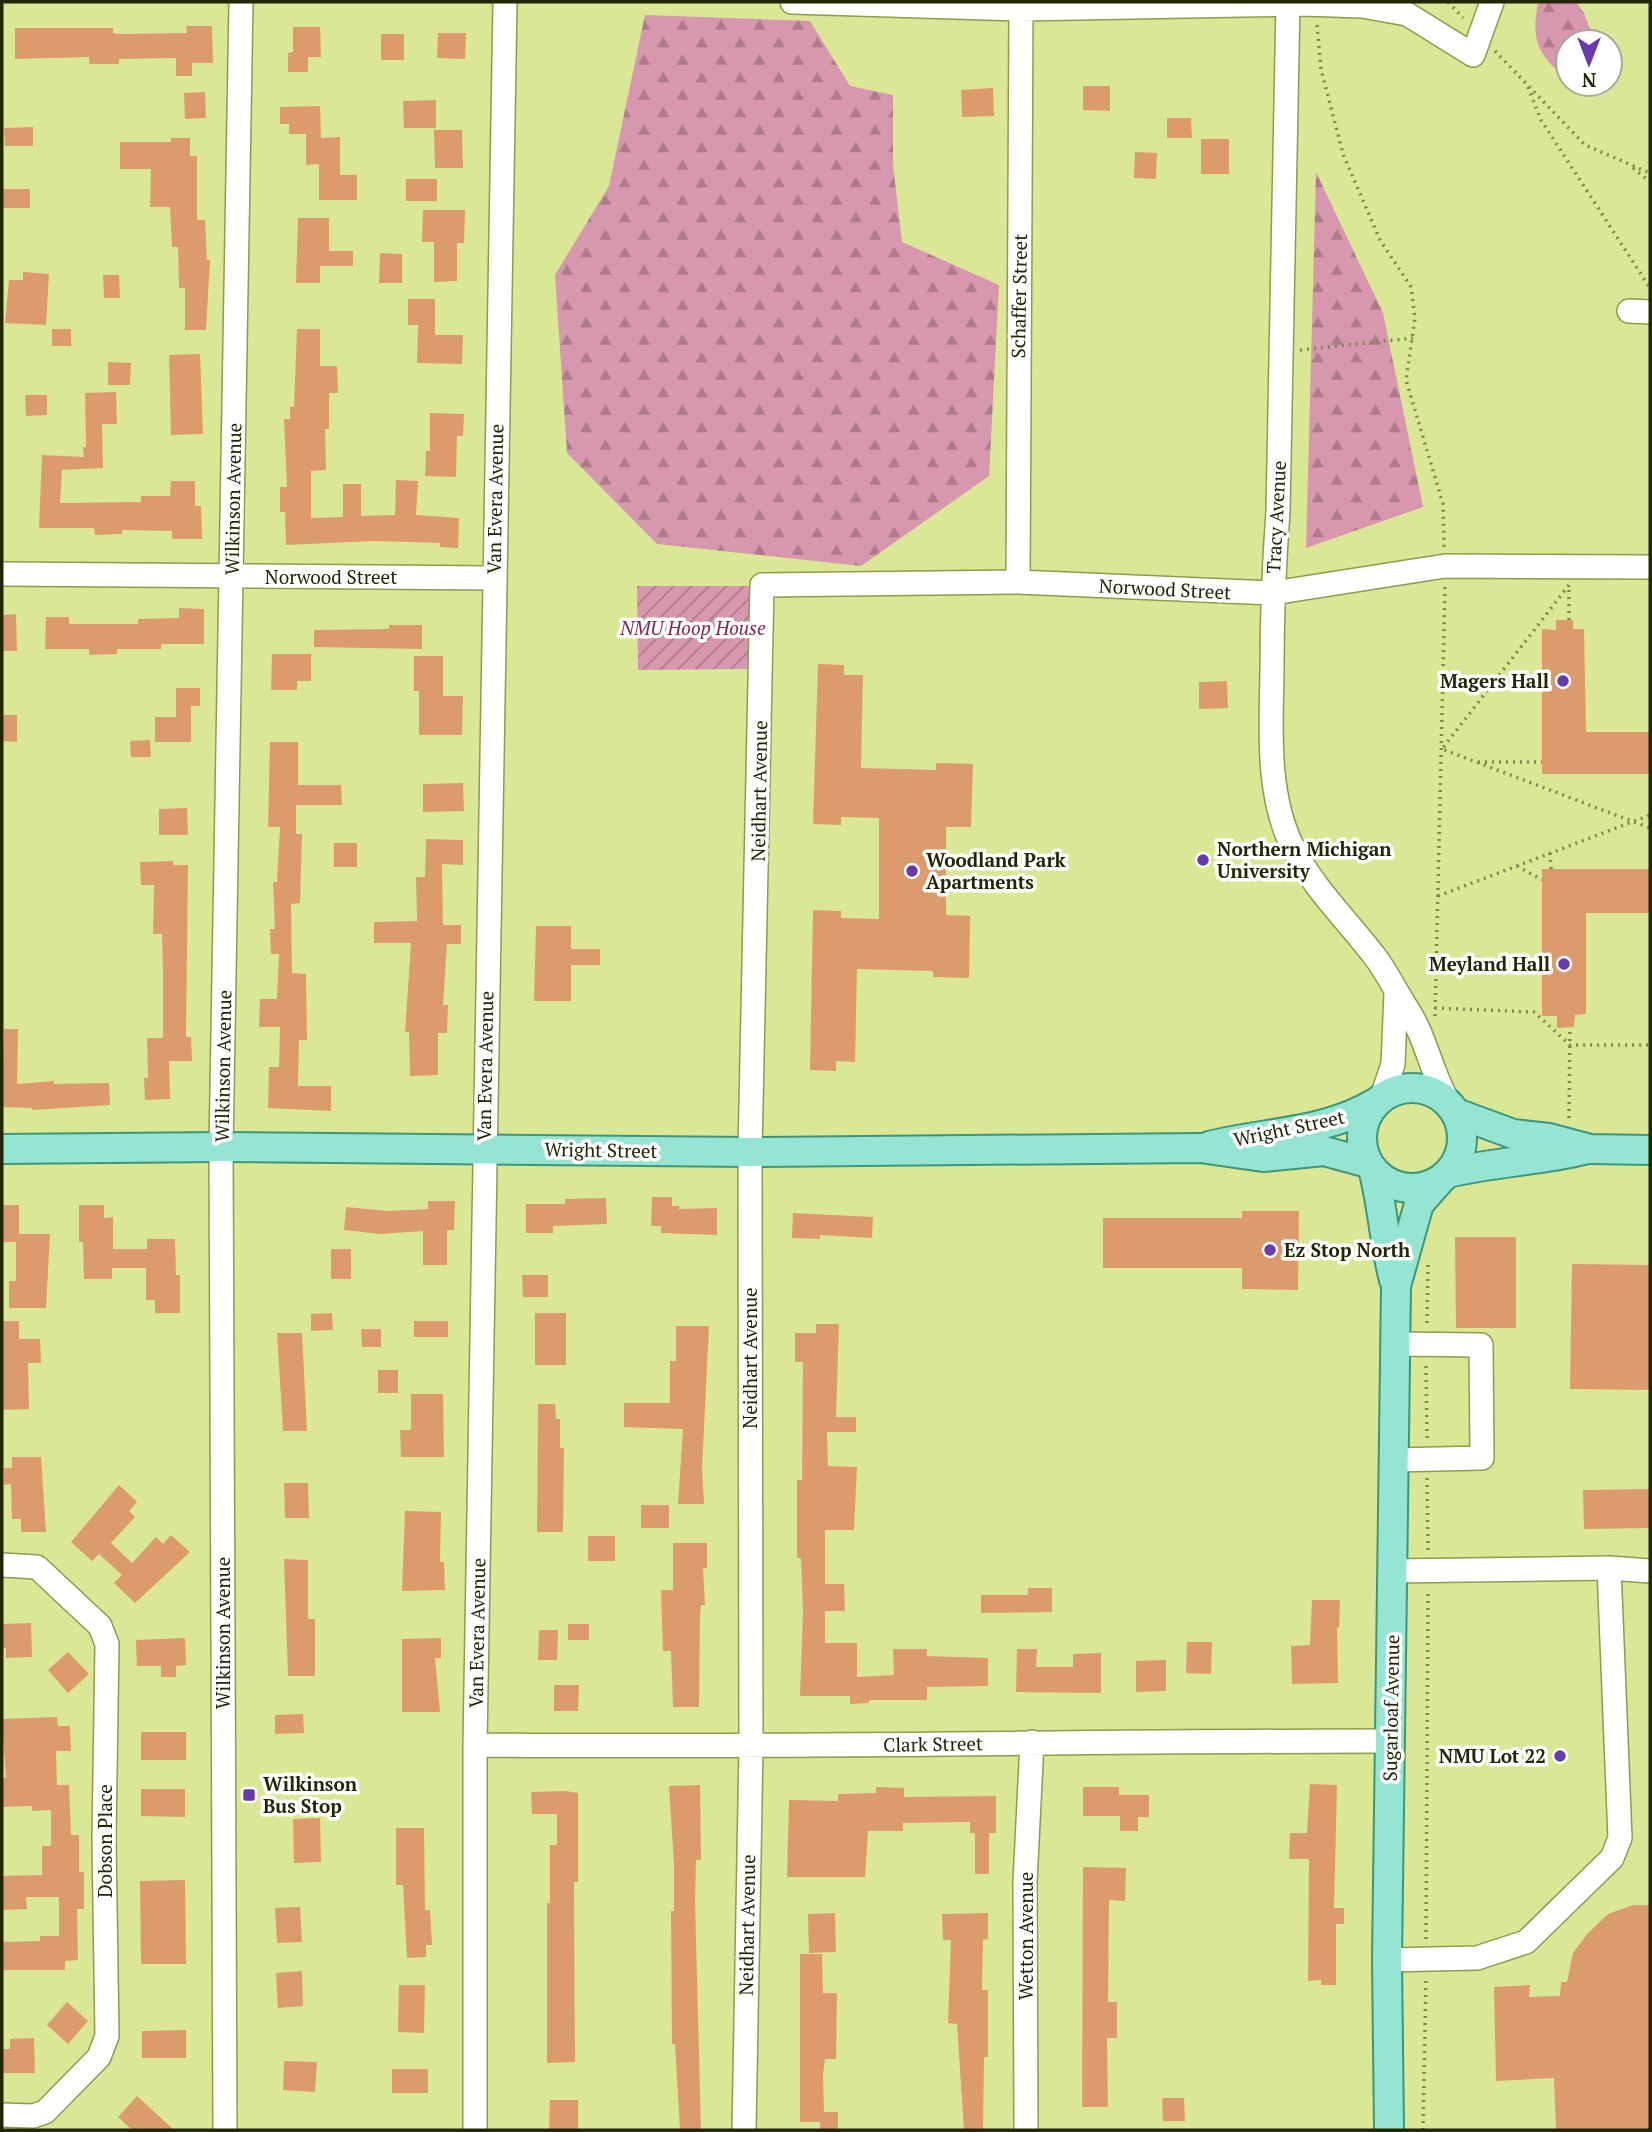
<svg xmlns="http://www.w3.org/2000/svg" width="1652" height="2132" viewBox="0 0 1652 2132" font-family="'PT Serif',serif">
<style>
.forest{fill:url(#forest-firs)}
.garden{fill:url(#garden-furrows)}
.building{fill:#dc9b6c}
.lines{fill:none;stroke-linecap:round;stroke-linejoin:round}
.minor-casing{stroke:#8f9b4b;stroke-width:26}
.major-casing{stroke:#3e9679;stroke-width:32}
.path{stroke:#7d864c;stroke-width:3.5;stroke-dasharray:2 5;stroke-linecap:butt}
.minor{stroke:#fff;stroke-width:23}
.major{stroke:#94e5d4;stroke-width:28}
.poi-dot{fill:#683ab2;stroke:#fff;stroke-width:2.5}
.labels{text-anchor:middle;stroke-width:7;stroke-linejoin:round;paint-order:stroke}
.street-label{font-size:19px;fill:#222604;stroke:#fff}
.park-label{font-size:19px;font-style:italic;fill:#81274f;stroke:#fff}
.poi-label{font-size:19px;font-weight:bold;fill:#222604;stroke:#fff;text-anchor:start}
</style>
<defs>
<pattern id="forest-firs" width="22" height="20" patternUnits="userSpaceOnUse" patternTransform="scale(1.75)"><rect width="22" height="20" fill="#d797ae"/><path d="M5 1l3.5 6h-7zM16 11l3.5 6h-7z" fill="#ae7b8b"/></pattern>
<pattern id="garden-furrows" width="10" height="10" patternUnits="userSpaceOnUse" patternTransform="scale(1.75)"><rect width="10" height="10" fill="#d797ae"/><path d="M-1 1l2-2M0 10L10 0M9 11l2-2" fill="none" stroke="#ae7b8b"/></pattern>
</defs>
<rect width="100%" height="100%" fill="#dae896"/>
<path class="forest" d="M1538,2h38l8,11 11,29h-27v32l-6,1c-27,-24 -30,-38 -24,-73z
M645,15l165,6 40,65 43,9v70l9,77 97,43 -10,191 -128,90 -204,-22 -90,-91 -12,-178 54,-89z
M1316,172l67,141 40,194 -117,41z"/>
<path class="garden" d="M637,586h112v83l-111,1z"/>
<path class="building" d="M186,26h26l1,37h-21v13h-16v-18l-57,1v5h-30v-7l-74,2v-31h98v5l7,1 67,-1z
M293,27h27l1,30h-13v15h-20v-19l5,-1z
M438,33h28l-1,26 -28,-1z
M381,34h23v26h-23z
M1083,86h27v25l-27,-1z
M993,88l1,28 -32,1 -1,-27z
M205,92l1,26 -21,1 -1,-26z
M436,100v28h-32l-1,-27z
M320,106l1,32 19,-1v38h17v25h-38v-36l-13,1v-31h-17v-10h-9v-17z
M1167,118h24l1,20h-25z
M33,127v19h-28l-1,-18z
M434,130h28l1,38h-28z
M171,138h19v18h7v64h8l2,40h3l-4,70h-21v-42h-6l-1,-41h-6l-2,-40h-20l1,-38h-31v-27h51z
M1201,139h28v35h-28z
M1135,152l22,1 -1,26 -22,-1z
M406,179h31v22h-31z
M2,189h28v19h-28z
M423,210h42l-1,33h-7v38l-23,1v-40h-12z
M298,218h31v33h24v15h-33v17h-24z
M380,253l22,1v29h-23z
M23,272l26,2 -3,51 -41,-2 4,-43h14z
M103,275h16l1,23h-16z
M408,299h27v36h28l-1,29 -45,-1 1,-38h-10z
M52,329h19v17h-19z
M297,329h23v37h17l1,27h-9v36h-4l1,41 -15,1v47l32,-1v-33h18v32l34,-1 1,-35 22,1 -2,34 43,3 -1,30 -18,-1v-4l-66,-2 -88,4 -1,-33h-5v-25h7l-3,-68h6v-12h4z
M200,354l3,80 -32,1 -2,-80z
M108,362l23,1 -1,22h-22z
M116,392l1,32h-15l1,44 -41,2 -2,33 81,-1v-6h29l1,-15h24v25h6l1,33h-30v-8l-50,-1v4l-27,1 -1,-7h-55l3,-73 42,2 -1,-10h3l-1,-54z
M25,395h22v20l-21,1z
M430,413l34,1 -1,22h-6l-1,41 -31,-1 1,-25h4z
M179,608l25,1v35h-43v5h-44v5l-28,1v-6h-44l1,-32h23v7h69v-5l41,-1z
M16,614l1,37h-15v-36z
M1556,620h17v9h11l2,103h64v42h-108v-145l14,1z
M389,625h33v24l-108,-2v-17l75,-1z
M272,654h39v27h-14v9h-26z
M414,656h29v40h20l-1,39h-43v-44h-5z
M818,664l26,1v10h19l-2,93 75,2v-7l37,1 -2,63h-25v88l24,1 -1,62 -36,-1v-6l-76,-2 -2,93 -19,-1v10l-26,-1 3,-160 28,1v7l38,1v-101l-38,-1v8l-28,-1z
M1227,681l1,27 -29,1v-27z
M176,688h24v18h-9v36h-36v-25h21z
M2,715h15v27l-15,-1z
M150,740l1,17h-20l-1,-16z
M270,742h28v43h43l1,20h-46v29h6l-2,69 -9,1 1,69 14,1 1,66h-8l-1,46h33v25l-63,-3 1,-41h10l1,-40h-21l1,-28h17l2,-45h-8l-1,-25h5l-2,-47h4l3,-55h-12z
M463,783l1,28 -41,1v-28z
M187,808l1,27h-29v-26z
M426,839l37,1v25l-21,-1 1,61h18v19h-14l-4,61h5l-1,28h-9v42l-28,1 -1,-44h-4l6,-89h-37v-21l43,-1 -1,-44h9z
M334,843h23v24h-23z
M173,861v4h15l-2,172h5l1,24h-23l1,38 -25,1 -1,-22h4l-1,-40h16v-68l-1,-36h-9l1,-49h-13l-1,-23z
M1542,869h108v44h-64v101l-11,1 -1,12 -17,1v-12h-15z
M536,926h35v23h29v16h-29v36h-37z
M4,1029h14l-1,55 37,-3v3l55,-1 1,22 -78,5v-2l-30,-1z
M652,1197h20v9h7v3l38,-1v27l-56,-2v-7h-10z
M606,1198l1,26 -54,2v7h-27v-29h39v-5z
M428,1201h27l-1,29h-7v35h-24v-34l-42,3 -37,-4 2,-23 42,4 40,-2z
M2,1205h17v29h31l-4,74h-37v-27h7v-39h-14z
M79,1205h25v13l9,-1v32h34v-10h28l1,36h4v38h-25v-13h-9v-32h-34v11h-28l-1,-37h-4z
M1242,1211h57l-1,79 -56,-1v-21h-139v-50h139z
M793,1213l80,4 -1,21 -52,-3v4l-28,-1z
M1455,1237h61v91h-60z
M331,1249h20v30h-20z
M1572,1264l78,1v125l-80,-1z
M522,1275h26v22h-25z
M332,1313l1,17 -22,1v-17z
M535,1313h31v52h-31z
M2,1321h17v18h21l1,24h-13l1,46 -27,1z
M414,1321h34v16h-34z
M816,1324h23l-3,93h20v15h-29l1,34 29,1 -3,63h-29v54h19l1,27h-20v32h32v34l37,-2 -1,-26h34v7l61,2v28l-61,1v13h-58v3l-19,1v-8h-50l3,-85 -2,-53h-4v-78h5l1,-118h-8v-29h21z
M676,1326h33l-7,142 2,36h-26l5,-75 -59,-2v-24h46v-42h6z
M361,1329h20v18h-19z
M277,1333h25l5,98h-24z
M378,1370h20v23h-20z
M411,1394h32l1,63h-43l-1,-27h11z
M538,1404h17l1,15h4v29h4l-1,84h-26z
M12,1457h29l5,75h-25v-13h-9l-1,-35 -7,1v-17h8z
M284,1483h24l1,35h-24z
M119,1485l18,17 -8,9 6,6 -24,26 21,20 24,-26 7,7 8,-9 19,17 -55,51 -21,-20 8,-8 -23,-21 -7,7 -21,-19z
M1650,1489v39l-66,1 -1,-39z
M641,1505h28v23h-28z
M405,1511l36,1 -1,50h4l1,28 -43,1z
M588,1536h27v25h-27z
M673,1543h34v25h-4l2,37h-4l-1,11 -1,91h-26l-2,-56h-8l-2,-61h12z
M284,1559l24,1v59h7v57h-27z
M1028,1588h24v24l-71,1v-18h47z
M1312,1600h28l-1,28 -2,-1 1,56 -46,1 -1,-38 19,-1z
M31,1623l1,34 -26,1v-10h-4v-24z
M568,1624h21v16h-21z
M539,1630h19l-1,30h-19z
M185,1638l1,27 -10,1v11h-15v-11h-24l-1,-26z
M441,1638v20h-6l5,54h-38v-73z
M1187,1642h25l-1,32 -25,-1z
M1017,1649h20l-1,18h37v-13l28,-1v40l-85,-1z
M68,1652l21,22 -21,19 -20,-23z
M1166,1660v31l-30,1v-31z
M554,1685h25l-1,26h-24z
M303,1714l1,19 -29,1v-19z
M57,1717l1,9h12l1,25h-15l1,34h12l2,50h8v37h5v37h-7l1,51 -13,1v9h-62v-28l37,-1v-5h19v-39h-33l1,12 -25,1v-34l40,-1v-29h9v-36l-19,1v-5l-30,1v-29h4l-4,-59z
M141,1732h45v28h-45z
M1310,1784l27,1 -3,123h10v16h-8v61h-15v-5l-13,1 1,-122h-20l1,-26h17z
M700,1785l1,75h-5l-1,40 6,230h-21l-5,-86h-3l-1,-133h3v-46l-5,-79z
M876,1787l28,1v9l92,-1v37h-7v41h-14v-41h-5v-11l-67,1v8h-35l-3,46h-78l2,-77 49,1v-7l38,-1z
M1083,1787h36v8h30v22h-11v14h-18v-15h-37z
M141,1789h44v28l-44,-1z
M565,1791l13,2v89h-4l1,180 -28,1v-160h3v-58h7v-31h-25l-1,-22z
M320,1818l1,44 -27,1 -1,-44z
M396,1828h28l1,82h5l2,35h-6v12l-19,1 -4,-73h-7z
M1083,1867l43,1 -1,33 -16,-1 -1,102h9v36h-10l1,69h-26z
M185,1880l1,84h-45l-1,-83z
M1633,1905h17v225h-94l-2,-52 -58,3 -2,-94 36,-2 -1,12 31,-1 1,-14h6l6,-29 15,-20 20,-19z
M300,1907l2,35 -25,1 -2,-35z
M835,1913l1,39 -27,1 -1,-39z
M988,1913v26l-5,1 -1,50h6v67h-4l-1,73h-19l-7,-106 -9,-1 3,-83h-8l-1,-26z
M800,1954h22l1,39h14l-1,66h-11l-2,15 1,38h14v18h-18v-8h-20z
M302,1971l1,35 -25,2 -2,-35z
M399,1985h26l-1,48 -26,-1z
M67,2002l21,19 -20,23 -21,-19z
M186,2030v28h-44v-27z
M34,2038l1,35h-33v-24h8v-10z
M284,2061l33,1 -2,30 -32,-2z
M392,2069h36v24h-36z
M137,2096l37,34h-42l-14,-13z
M1162,2098h22l1,23h-22z
M550,2100h28v30h-29z"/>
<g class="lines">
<g class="minor-casing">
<path id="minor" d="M792,2l229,7 281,-5 60,2 45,8 66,41 19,-53
M1288,2l-10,509c-4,53 -6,106 -6,159 -1,59 -6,124 21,178 21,41 55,73 83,110 11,15 20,33 30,49 20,29 25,66 43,96
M1629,311l21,1
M2,574l491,4
M1018,582l3,-573
M1382,1097l11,-33 3,-70
M1393,1460l89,-2 -1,-113 -86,-1
M2,1565l35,2 63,59 7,18 -3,194 3,198 -8,21 -54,55 -12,4 -31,-1
M1609,1568l41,3
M475,1745c305,3 610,-4 916,-4
M1387,1960l90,-2 49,-16 86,-84 8,-20 -11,-270 -217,3
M225,2130l-4,-983 20,-1145
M475,2130v-385l30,-1743
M744,2130l7,-383 -1,-595 12,-567 256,-3 255,11 172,-27 205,1
M1026,2130l-1,-248 7,-140"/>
</g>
<g class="major-casing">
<path id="major" d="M1362 1138a50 50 0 1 1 100 0a50 50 0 1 1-100 0Z
M1456,1113l57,21 36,4 41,11 60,1
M1209,1146c55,-14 117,-13 166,-43
M2,1149l219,-2 529,5 450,-4 63,9 61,-6 44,12
M1373,1169c10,37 11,74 21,111
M1448,1173c45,-11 91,-12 136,-23
M1389,2130l-2,-170 9,-674 23,-82 23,-26"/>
</g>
<path class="path" d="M1448,2l15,16
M1317,25l4,44 22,85 37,86 31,47 4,31 -9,62 37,124 1,43
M1495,51l90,94 65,28
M1528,87l13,33 109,168
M1633,168l17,14
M1300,350l113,-12
M1569,620v-35l-127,164 208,79
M1478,762h64
M1550,853l1,16
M1517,866l25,14
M1438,896l212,-81
M1435,1008l99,4 36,33h80
M1435,1016l10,-430
M1569,1118l1,-91
M1427,1323l1,-59
M1426,1366l1,73
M1427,1478l1,73
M1426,1939l2,-349
M1423,2130l3,-152"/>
<use href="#minor" class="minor"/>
<use href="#major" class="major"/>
</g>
<g class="poi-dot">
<circle cx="1563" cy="681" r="7"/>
<circle cx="1203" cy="860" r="7"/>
<circle cx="912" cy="871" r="7"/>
<circle cx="1564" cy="964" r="7"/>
<circle cx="1270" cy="1250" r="7"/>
<circle cx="1560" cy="1756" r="7"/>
<rect x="242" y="1788" width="14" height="14" rx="3.5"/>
</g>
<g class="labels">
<g class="street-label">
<text transform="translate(1019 296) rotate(-89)" y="7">Schaffer Street</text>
<text transform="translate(233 499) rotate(-89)" y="7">Wilkinson Avenue</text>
<text transform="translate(495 499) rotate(-89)" y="7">Van Evera Avenue</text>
<text transform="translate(1276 517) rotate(-87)" y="7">Tracy Avenue</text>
<text x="331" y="584">Norwood Street</text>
<text transform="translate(1165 589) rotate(3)" y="7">Norwood Street</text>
<text transform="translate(759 791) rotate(-89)" y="7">Neidhart Avenue</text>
<text transform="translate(223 1066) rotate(-89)" y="7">Wilkinson Avenue</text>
<text transform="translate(485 1066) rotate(-89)" y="7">Van Evera Avenue</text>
<text transform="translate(1289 1128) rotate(-12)" y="7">Wright Street</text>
<text transform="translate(601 1150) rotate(1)" y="7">Wright Street</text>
<text transform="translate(750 1358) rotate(-90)" y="7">Neidhart Avenue</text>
<text transform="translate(223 1633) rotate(-90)" y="7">Wilkinson Avenue</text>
<text transform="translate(477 1633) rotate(-89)" y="7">Van Evera Avenue</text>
<text transform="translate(1391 1708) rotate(-89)" y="7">Sugarloaf Avenue</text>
<text transform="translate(933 1744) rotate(-1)" y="7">Clark Street</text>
<text transform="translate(105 1841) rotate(-90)" y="7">Dobson Place</text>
<text transform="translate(747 1925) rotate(-89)" y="7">Neidhart Avenue</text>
<text transform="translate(1026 1936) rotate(-90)" y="7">Wetton Avenue</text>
</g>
<g class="park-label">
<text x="693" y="635">NMU Hoop House</text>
</g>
<g class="poi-label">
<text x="1549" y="688" text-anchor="end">Magers Hall</text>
<text x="1217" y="856">Northern Michigan<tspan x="1217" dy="22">University</tspan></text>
<text x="926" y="867">Woodland Park<tspan x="926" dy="22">Apartments</tspan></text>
<text x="1550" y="971" text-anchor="end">Meyland Hall</text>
<text x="1284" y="1257">Ez Stop North</text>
<text x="1546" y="1763" text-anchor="end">NMU Lot 22</text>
<text x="263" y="1791">Wilkinson<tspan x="263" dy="22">Bus Stop</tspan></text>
</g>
</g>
<rect width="1652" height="2132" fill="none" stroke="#222604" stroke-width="7"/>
<g transform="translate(1589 63) rotate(180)"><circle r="33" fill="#ffffff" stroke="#a7a89b" stroke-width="2"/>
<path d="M0-5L12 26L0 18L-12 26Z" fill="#683ab2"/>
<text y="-10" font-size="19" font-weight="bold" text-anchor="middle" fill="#222604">N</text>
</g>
</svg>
